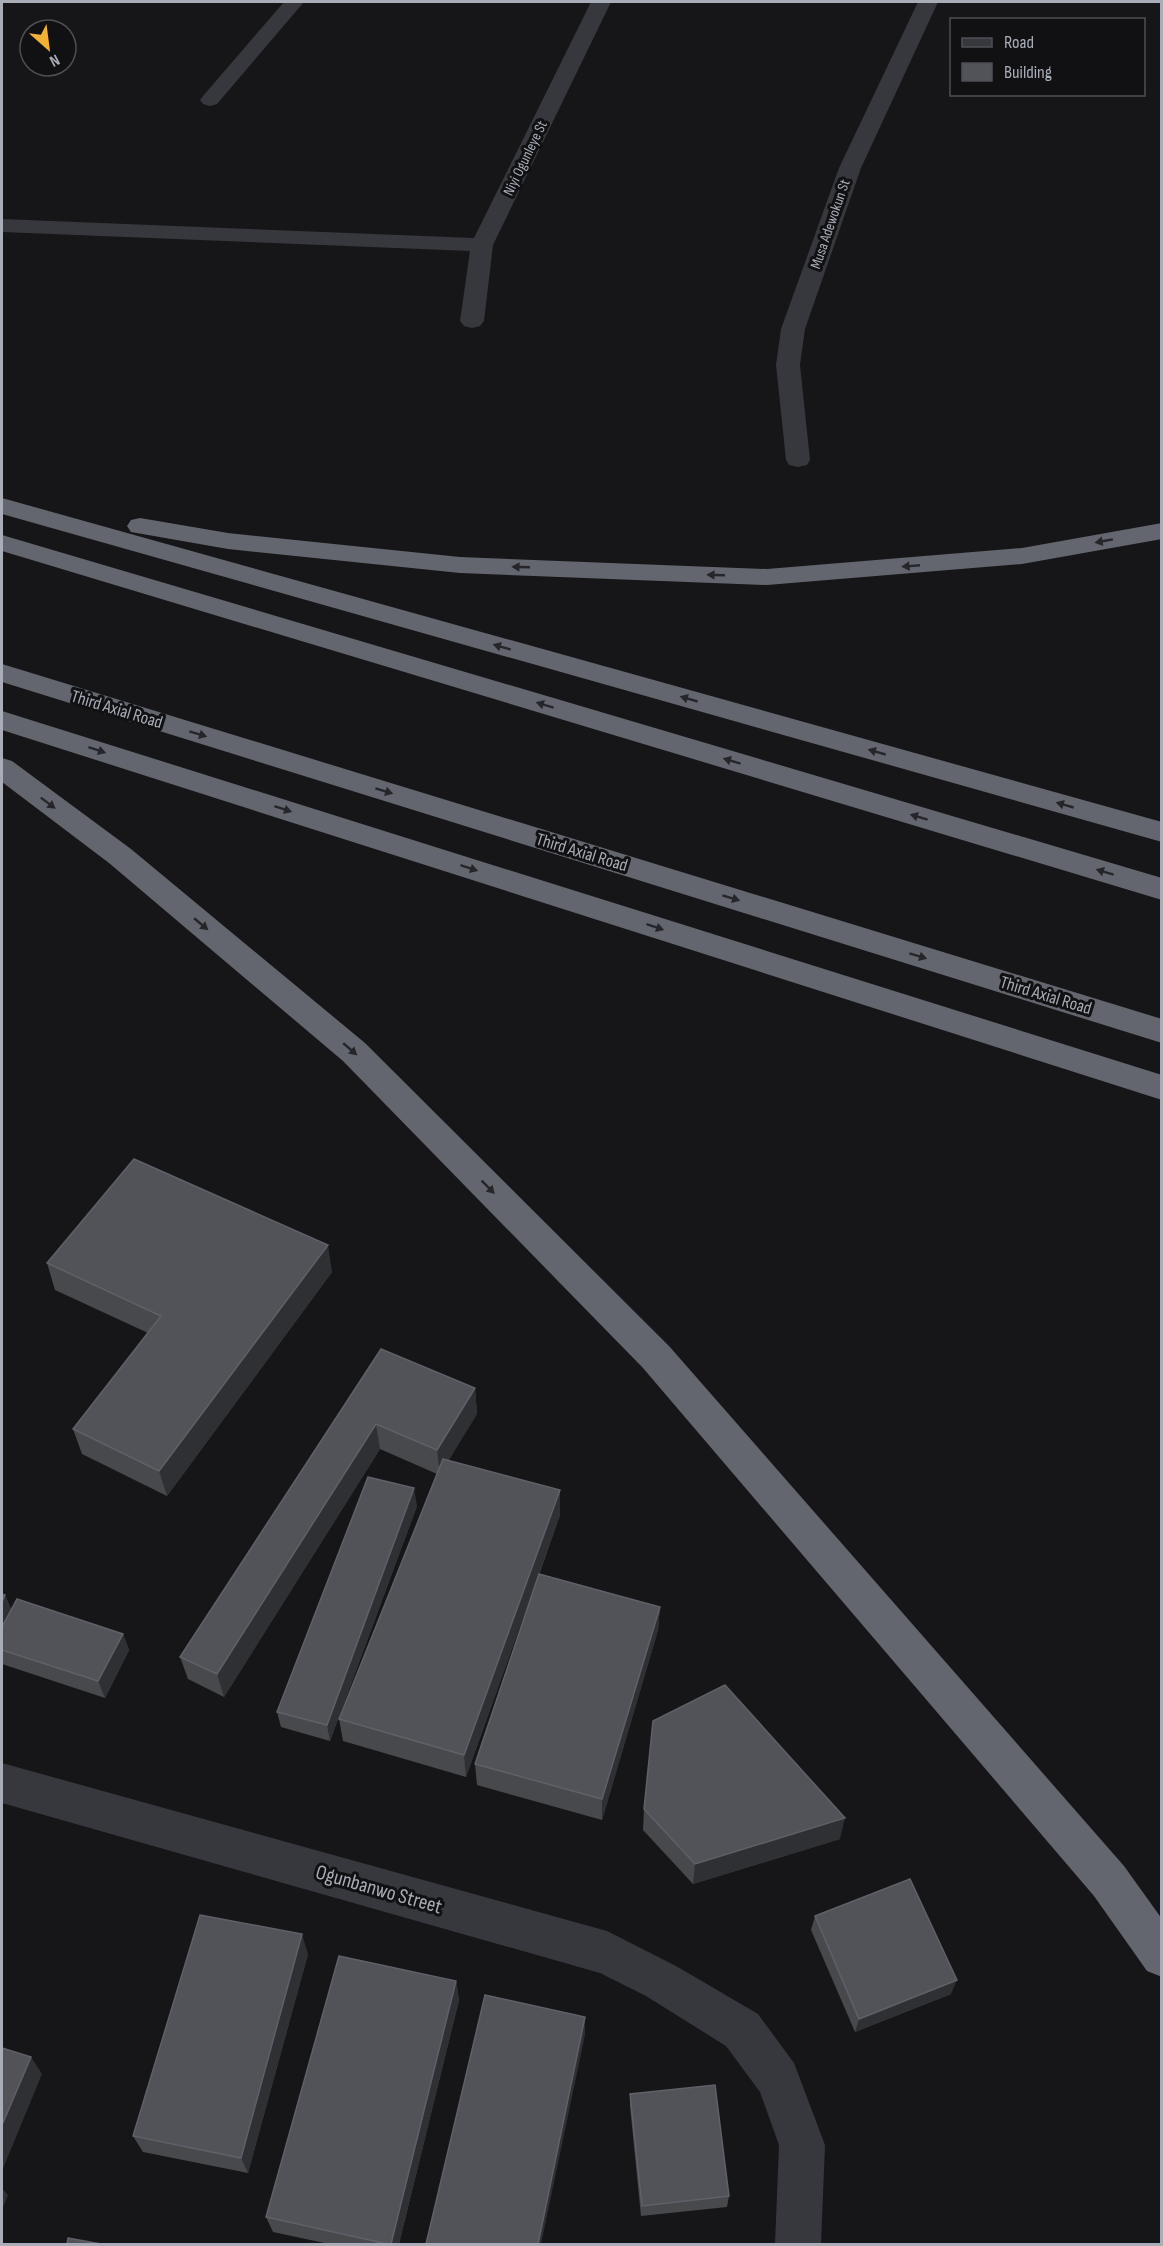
<svg xmlns="http://www.w3.org/2000/svg" width="1163" height="2246" viewBox="0 0 1163 2246" font-family="'Sofia Sans Condensed',sans-serif">
<style>
.lines{fill:none;stroke-linecap:round;stroke-linejoin:round}
.minor{fill:#37383d;fill-rule:evenodd}
.highway{fill:#63666e;fill-rule:evenodd}
.wall{fill:#47494d}
.shaded-wall{fill:#2f3033}
.building{fill:#525359;stroke:#5f6168;stroke-width:1.5}
.oneway{fill:#26262a}
.labels{text-anchor:middle;stroke-width:6;stroke-linejoin:round;paint-order:stroke}
.far-street-label{font-size:15px;fill:#a8adb8;stroke:#111113}
.street-label{font-size:18px;fill:#a8adb8;stroke:#111113}
.near-street-label{font-size:21px;fill:#a8adb8;stroke:#111113}
</style>
<rect width="100%" height="100%" fill="#161618"/>
<g class="lines">
<path class="minor" d="M284,2h20l-87,102 -7,2 -7,-2 -3,-4 3,-4z
M591,2h20l-118,243 -9,76 -4,5 -8,2 -8,-2 -4,-5 10,-70 -468,-19v-13l472,19z
M918,2h20l-77,166 -56,161 -5,36 10,95 -3,5 -9,2 -9,-2 -3,-5 -10,-95 5,-36 58,-161z
M2,1763l605,168 69,35 82,48 36,49 31,82 -4,99h-46l4,-99 -19,-53 -34,-46 -80,-50 -46,-23 -598,-170z"/>
<path class="highway" d="M2,498l1160,324v20l-1160,-328z
M140,518l88,15 232,24 307,12 255,-21 140,-25v16l-140,25 -255,21 -307,-12 -232,-24 -97,-17 -4,-6 4,-6z
M2,535l1160,343v22l-1160,-349z
M2,664l1160,355v24l-1160,-361z
M2,711l1160,364v25l-1160,-370z
M2,758l10,3 119,88 234,194 304,303 455,520 38,53v58l-15,-6 -53,-75 -451,-528 -300,-307 -234,-198 -107,-81z"/>
</g>
<path class="wall" d="M47,1263l285,9 -165,224 -85,-42 -9,-25 75,-96 -93,-43z
M381,1349l94,39 2,26 -29,46 112,55 -21,60 121,32 -2,23 -56,190 -125,-35 -2,-21 58,-174 -67,187 -123,-36 -4,-22 98,-245 -57,-25 -156,248 -36,-18 -8,-22z
M417,1506l-87,235 -49,-14 -4,-15z
M2,1594l3,1 6,14 112,25 6,16 -24,48 -103,-34z
M644,1809l196,30 -147,45 -50,-54z
M815,1916l136,78 -96,38 -44,-102z
M308,1954l-60,219 -105,-21 -10,-16z
M456,1981l3,19 -60,244h-70l-56,-12 -7,-15z
M630,2094l99,102 -2,11 -86,9 -11,-110z"/>
<path class="shaded-wall" d="M328,1245l4,27 -165,224 -8,-25z
M475,1388l2,26 -37,61 -3,-25z
M376,1424l4,25 -156,248 -7,-23z
M414,1488l3,18 -87,235 -3,-16z
M560,1490v25l-94,262 -2,-22z
M5,1595l7,17 -10,21v-31z
M660,1607l-2,23 -56,190v-21z
M123,1634l6,16 -24,48 -7,-17z
M845,1818l-5,21 -147,45 2,-20z
M302,1934l6,20 -60,219 -7,-15z
M957,1980l-6,14 -96,38 4,-13z
M456,1981l3,19 -60,244h-8z
M585,2017v18l-44,209h-3z
M31,2057l11,17 -40,97v-46z
M2,2188l6,7 -6,15z"/>
<path class="building" d="M134,1159l194,86 -169,226 -86,-42 88,-113 -114,-53z
M381,1349l94,39 -38,62 -61,-26 -159,250 -37,-17z
M443,1459l117,31 -96,265 -125,-36z
M368,1477l46,11 -87,237 -50,-13z
M539,1574l121,33 -58,192 -127,-35z
M2,1594l3,1 -3,7z
M17,1599l106,35 -25,47 -96,-31v-23z
M725,1685l120,133 -150,46 -51,-55 9,-88z
M910,1879l47,101 -98,39 -44,-103z
M200,1915l102,19 -61,224 -108,-22z
M339,1956l117,25 -65,263h-4l-121,-27z
M485,1995l100,22 -47,227h-112z
M2,2048l29,9 -29,68z
M715,2085l14,111 -87,10 -12,-112z
M68,2238l33,6h-34z"/>
<defs><path id="oneway-solid" d="M-6-.8H1V-3.2L6.5 0L1 3.2V.8H-6Z" transform="scale(1.5)"/></defs>
<g class="oneway">
<use href="#oneway-solid" transform="translate(1104 541) rotate(170)"/>
<use href="#oneway-solid" transform="translate(911 566) rotate(175)"/>
<use href="#oneway-solid" transform="translate(521 567) rotate(-178)"/>
<use href="#oneway-solid" transform="translate(716 575) rotate(-178)"/>
<use href="#oneway-solid" transform="translate(502 647) rotate(-164)"/>
<use href="#oneway-solid" transform="translate(689 699) rotate(-164)"/>
<use href="#oneway-solid" transform="translate(545 705) rotate(-163)"/>
<use href="#oneway-solid" transform="translate(198 734) rotate(17)"/>
<use href="#oneway-solid" transform="translate(97 750) rotate(18)"/>
<use href="#oneway-solid" transform="translate(877 752) rotate(-164)"/>
<use href="#oneway-solid" transform="translate(732 761) rotate(-163)"/>
<use href="#oneway-solid" transform="translate(384 791) rotate(17)"/>
<use href="#oneway-solid" transform="translate(48 803) rotate(37)"/>
<use href="#oneway-solid" transform="translate(1065 805) rotate(-164)"/>
<use href="#oneway-solid" transform="translate(283 809) rotate(18)"/>
<use href="#oneway-solid" transform="translate(919 817) rotate(-163)"/>
<use href="#oneway-solid" transform="translate(469 868) rotate(18)"/>
<use href="#oneway-solid" transform="translate(1105 872) rotate(-163)"/>
<use href="#oneway-solid" transform="translate(731 898) rotate(17)"/>
<use href="#oneway-solid" transform="translate(201 924) rotate(40)"/>
<use href="#oneway-solid" transform="translate(655 927) rotate(18)"/>
<use href="#oneway-solid" transform="translate(918 956) rotate(17)"/>
<use href="#oneway-solid" transform="translate(350 1049) rotate(41)"/>
<use href="#oneway-solid" transform="translate(488 1187) rotate(45)"/>
</g>
<g class="labels">
<g class="far-street-label">
<text transform="translate(525 158) rotate(-64)" y="5">Niyi Ogunleye St</text>
<text transform="translate(830 224) rotate(-71)" y="5">Musa Adewokun St</text>
</g>
<g class="street-label">
<text transform="translate(117 709) rotate(17)" y="6">Third Axial Road</text>
<text transform="translate(582 852) rotate(17)" y="6">Third Axial Road</text>
<text transform="translate(1046 995) rotate(17)" y="6">Third Axial Road</text>
</g>
<g class="near-street-label">
<text transform="translate(379 1889) rotate(16)" y="7">Ogunbanwo Street</text>
</g>
</g>
<rect width="1163" height="2246" fill="none" stroke="#a8adb8" stroke-width="6"/>
<rect x="950" y="18" width="195" height="78" fill="#111113" stroke="#4d4f55" stroke-width="1.5"/>
<rect x="962" y="38" width="30" height="9" fill="#37383d" stroke="#4d4f55" stroke-width="1.5"/>
<text x="1004" y="48" font-size="18" fill="#a8adb8">Road</text>
<rect x="962" y="63" width="30" height="18" fill="#525359" stroke="#4d4f55" stroke-width="1.5"/>
<text x="1004" y="78" font-size="18" fill="#a8adb8">Building</text>
<g transform="translate(48 48) rotate(152)"><circle r="28" fill="#111113" stroke="#4d4f55" stroke-width="1.5"/>
<path d="M0-4.5L10 22L0 15L-10 22Z" fill="#f2b134"/>
<text y="-9" font-size="16" font-weight="bold" text-anchor="middle" fill="#a8adb8">N</text>
</g>
</svg>
